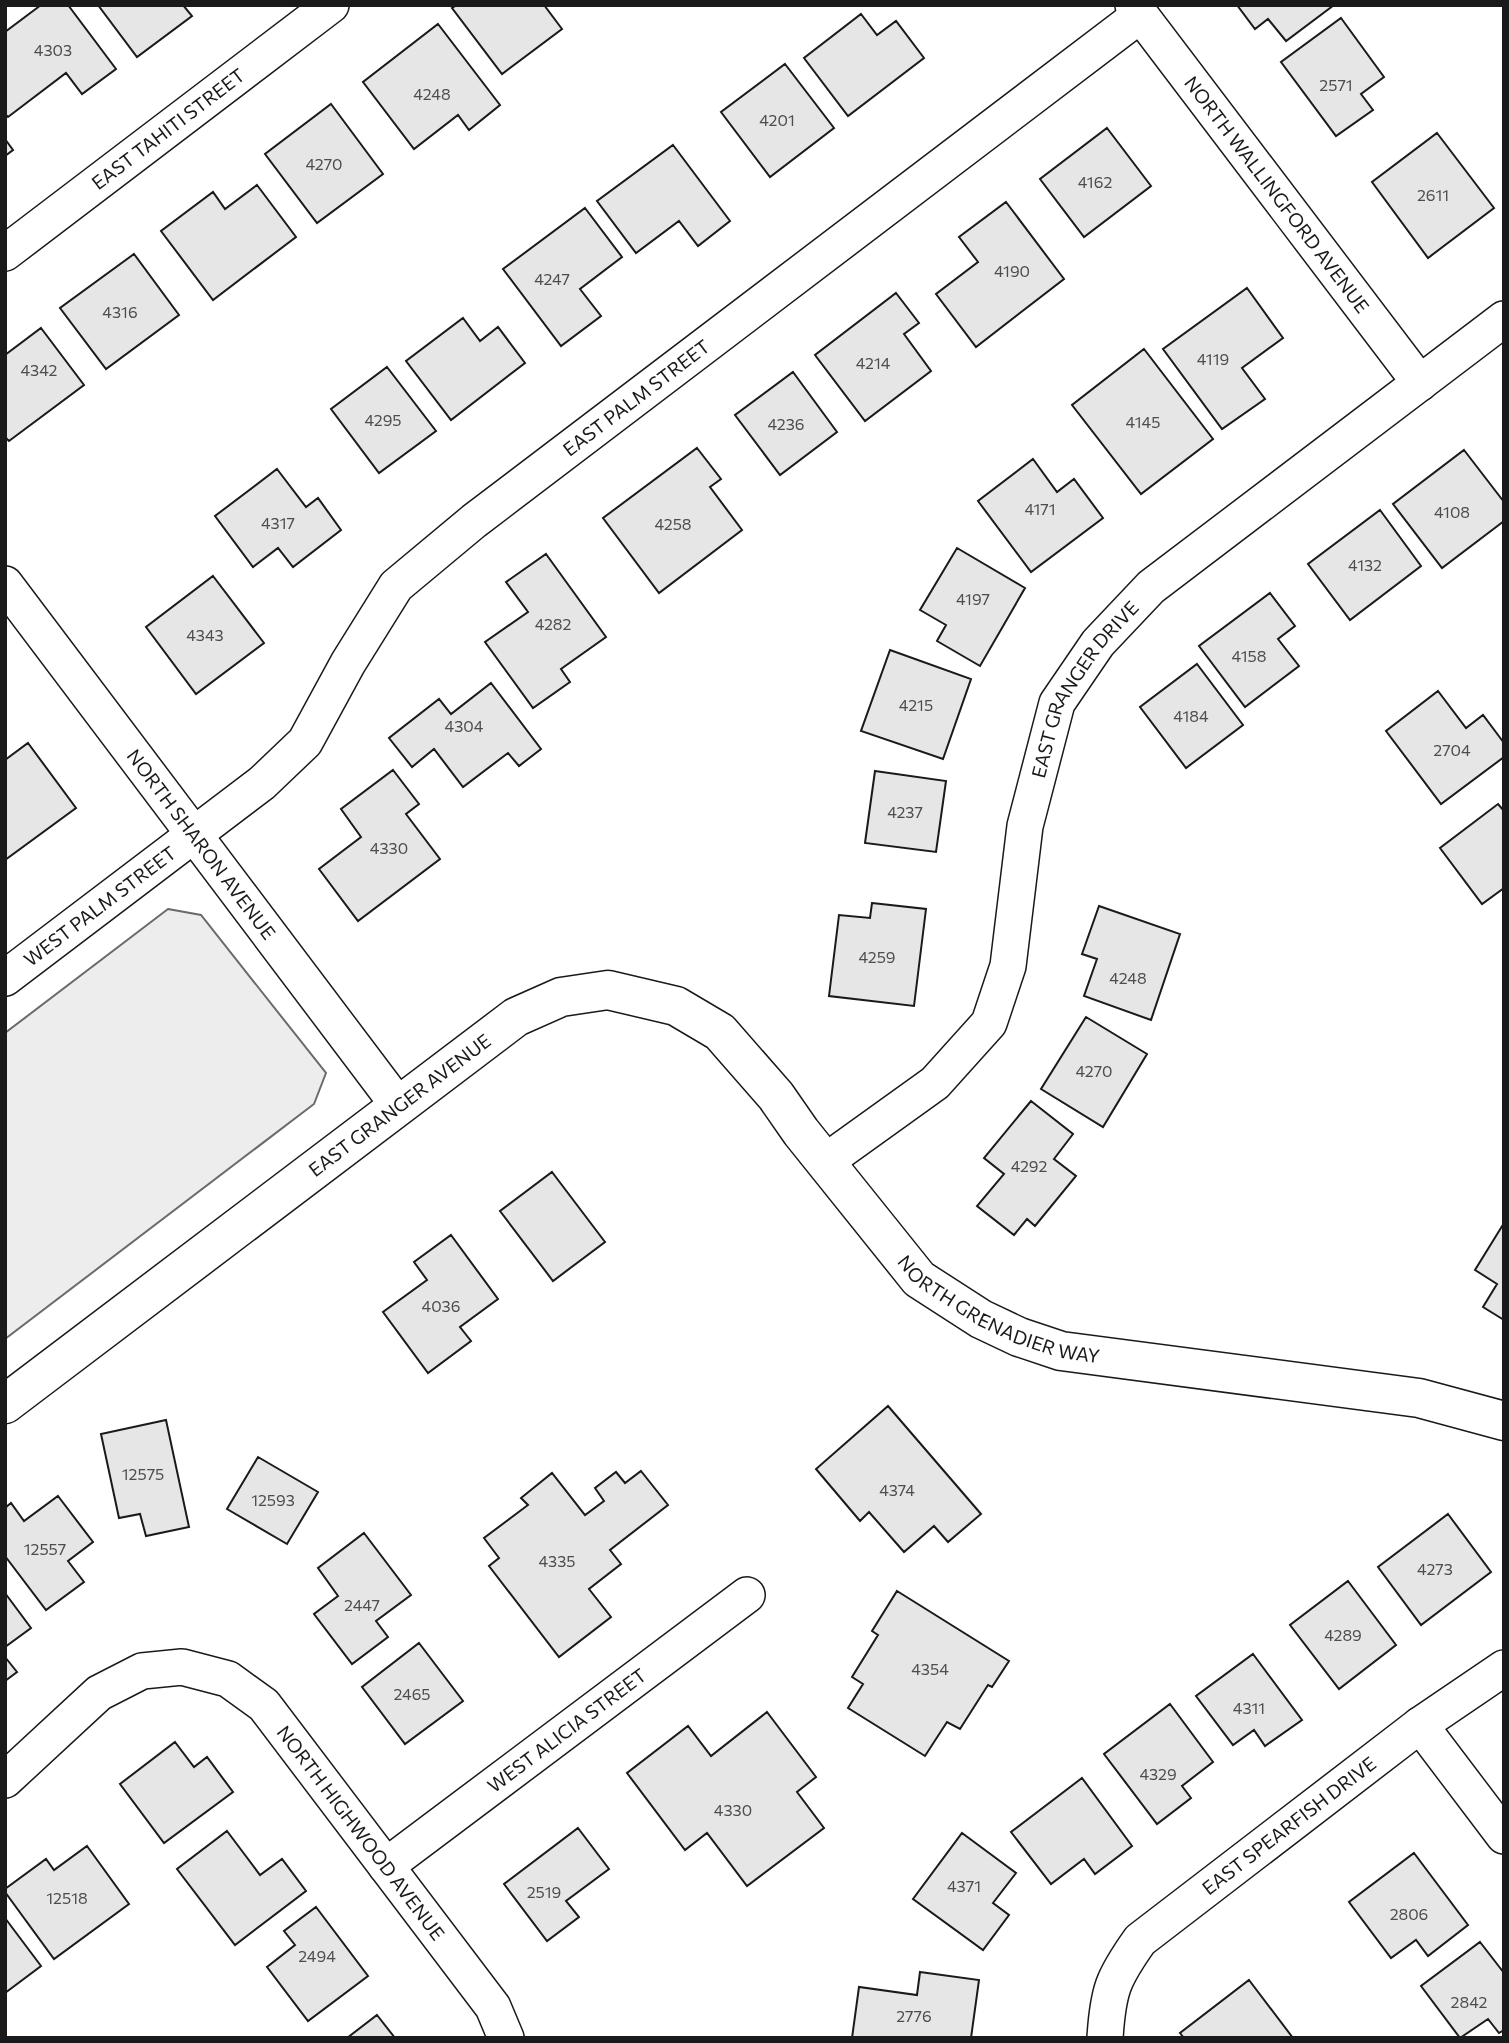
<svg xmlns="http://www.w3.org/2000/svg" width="1509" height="2043" viewBox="0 0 1509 2043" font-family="Commissioner,sans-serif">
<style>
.green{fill:#ededed;stroke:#6a6a6a;stroke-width:2}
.building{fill:#e6e6e6;stroke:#1a1a1a;stroke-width:2}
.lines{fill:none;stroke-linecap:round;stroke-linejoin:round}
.minor-casing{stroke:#1a1a1a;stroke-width:38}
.tertiary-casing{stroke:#1a1a1a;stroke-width:41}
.minor{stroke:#fff;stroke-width:35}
.tertiary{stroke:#fff;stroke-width:38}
.labels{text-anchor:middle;stroke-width:5;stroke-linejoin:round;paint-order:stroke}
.number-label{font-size:16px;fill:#4d4d4d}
.street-label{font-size:19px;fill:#1a1a1a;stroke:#fff}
</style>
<rect width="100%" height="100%" fill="#fff"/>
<path class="green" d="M168,909l33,6 125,158 -12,31 -309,235v-306z"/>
<path class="building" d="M41,5h27l48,64 -34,25 -16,-21 -58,44 -3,-3v-82z
M98,5h85l9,11 -55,41z
M457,5h87l18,24 -60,45 -50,-66z
M1237,5h97l-48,36 -18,-22 -13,10z
M861,14l16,21 19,-14 28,37 -76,58 -44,-58z
M1341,18l43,59 -23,17 12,16 -37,26 -55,-74z
M438,24l62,81 -31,25 -11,-15 -44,34 -51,-67z
M785,64l49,64 -64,49 -49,-65z
M331,104l52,70 -66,49 -52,-69z
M1107,128l44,58 -67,51 -44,-58z
M1437,133l57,75 -66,50 -56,-76z
M5,139l8,11 -8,6z
M673,145l57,76 -32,25 -19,-25 -43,32 -39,-52z
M257,185l39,52 -83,63 -52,-69 52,-39 12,17z
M1006,202l58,77 -88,68 -40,-53 42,-32 -19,-25z
M585,208l37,49 -42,32 21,27 -40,30 -58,-77z
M134,254l45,61 -73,54 -46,-61z
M1247,288l36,50 -41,30 23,31 -43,30 -59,-80z
M896,293l23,30 -15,11 27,37 -66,50 -50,-66z
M463,318l17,23 18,-14 27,36 -74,57 -45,-59z
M41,328l43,57 -75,56 -4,-4v-82z
M1144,349l69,90 -72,55 -69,-89z
M387,367l49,64 -57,42 -48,-64z
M793,372l44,60 -57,43 -45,-60z
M697,448l24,31 -11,8 32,43 -83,63 -56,-75z
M1464,450l40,52v19l-62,47 -49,-64z
M1033,459l24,33 17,-13 29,39 -72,54 -53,-71z
M277,469l29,38 12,-9 23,32 -48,37 -15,-19 -25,19 -38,-51z
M1380,510l41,56 -71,54 -42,-56z
M957,548l68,40 -45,78 -43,-25 9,-16 -26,-15z
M546,554l60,83 -45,32 9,13 -37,26 -48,-66 43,-30 -22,-30z
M213,576l51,67 -68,51 -50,-67z
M1270,593l25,33 -17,13 21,27 -54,41 -46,-61z
M890,650l81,29 -28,80 -82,-28z
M1197,664l46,61 -57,43 -46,-61z
M491,683l50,66 -22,17 -11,-13 -45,34 -29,-38 -22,18 -23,-29 50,-39 12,15z
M1438,691l28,37 17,-13 21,28v14l-63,47 -55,-73z
M28,743l48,65 -71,52v-100z
M393,770l26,34 -13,10 34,45 -82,62 -39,-52 42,-32 -20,-28z
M875,771l71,10 -10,71 -71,-9z
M1498,804l6,7v77l-22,16 -42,-56z
M872,903l54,6 -12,97 -85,-10 10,-81 31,3z
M1099,906l81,28 -29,86 -67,-24 13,-37 -15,-5z
M1086,1017l61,37 -44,73 -62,-38z
M1031,1101l42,33 -19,25 22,17 -41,50 -8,-7 -13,16 -37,-29 27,-32 -20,-16z
M552,1172l53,70 -52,39 -53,-70z
M1504,1223v97l-21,-13 14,-23 -22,-14z
M451,1235l47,64 -38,28 11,14 -43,32 -45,-61 44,-32 -13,-18z
M888,1406l93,108 -33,28 -14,-16 -30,26 -35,-40 -9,9 -44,-52z
M166,1420l23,107 -43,9 -6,-22 -21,4 -18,-84z
M258,1457l60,35 -31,52 -60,-35z
M641,1471l27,34 -58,45 11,14 -32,25 22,28 -52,40 -70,-91 10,-8 -15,-20 44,-33 -7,-7 31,-25 33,42 19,-14 -9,-13 21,-16 9,11z
M58,1496l35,46 -25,19 16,21 -38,28 -41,-54v-48l6,-5 13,18z
M1448,1514l43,58 -70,53 -43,-58z
M364,1533l47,62 -35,26 12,16 -36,27 -38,-50 24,-18 -20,-28z
M1348,1581l48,64 -57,44 -49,-64z
M897,1591l112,70 -17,26 -4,-2 -28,44 -13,-7 -22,34 -77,-48 15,-24 -11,-7 26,-42 -6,-4z
M5,1593l26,35 -26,19z
M419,1643l44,58 -58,43 -43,-57z
M1253,1654l49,66 -37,26 -11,-16 -21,15 -37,-49z
M5,1657l12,15 -12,9z
M1170,1704l43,58 -31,24 9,12 -34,26 -53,-70z
M767,1712l49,65 -19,15 27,36 -77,58 -40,-53 -22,17 -58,-77 61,-47 23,30z
M175,1742l19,25 13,-10 26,35 -69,51 -44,-59z
M1082,1778l50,68 -37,28 -11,-15 -33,25 -40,-52z
M578,1828l31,41 -43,32 13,16 -32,24 -43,-57z
M227,1831l33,44 22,-16 24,32 -71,54 -58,-76z
M962,1833l54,40 -23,30 16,12 -26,35 -70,-51z
M87,1846l42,58 -75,55 -49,-67v-3l41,-30 8,11z
M1414,1853l54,72 -40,31 -12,-16 -25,18 -42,-56z
M316,1907l52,69 -60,45 -41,-54 28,-22 -11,-14z
M5,1918l36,48 -36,27z
M1480,1942l24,31v57l-5,3 -11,-14 -28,19 -39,-52z
M920,1972l59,8 -8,58h-119l7,-51 58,8z
M1249,1980l44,58h-109l-4,-5z
M377,2015l18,23h-48z"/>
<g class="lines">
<g class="minor-casing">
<g id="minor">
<path id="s1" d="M1133,5l287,378"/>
<path id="s2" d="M5,253l326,-248"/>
<path id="s3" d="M5,584l393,521"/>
<path id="s4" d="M5,978l257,-195 43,-41 43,-79 48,-77 78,-65 666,-506"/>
<path id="s5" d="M825,1162l110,-79 54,-60 19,-57 17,-140 32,-123 41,-60 53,-56 353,-268"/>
<path d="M1420,1725l84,111"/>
<path id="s6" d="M5,1780l94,-87 43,-22 40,-4 46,12 36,26 229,302 13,31"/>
<path id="s7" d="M386,1866l361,-271"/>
<path id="s8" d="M1105,2038c3,-48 8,-60 35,-98l280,-215 84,-57"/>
</g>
</g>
<g class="tertiary-casing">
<g id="tertiary">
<path id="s9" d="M5,1404l511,-387 45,-20 47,-7 68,16 44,26 56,64 25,36 118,147 62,40 38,18 42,14 358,47 85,23"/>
</g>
</g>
<use href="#minor" class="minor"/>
<use href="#tertiary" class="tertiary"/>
</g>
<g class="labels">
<g class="number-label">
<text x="53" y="56">4303</text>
<text x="1336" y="91">2571</text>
<text x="432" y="100">4248</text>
<text x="777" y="126">4201</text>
<text x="324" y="170">4270</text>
<text x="1095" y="188">4162</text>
<text x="1433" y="201">2611</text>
<text x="1012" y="277">4190</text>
<text x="552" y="285">4247</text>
<text x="120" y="318">4316</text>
<text x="1213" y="365">4119</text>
<text x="873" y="369">4214</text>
<text x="39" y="376">4342</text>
<text x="383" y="426">4295</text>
<text x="1143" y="428">4145</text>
<text x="786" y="430">4236</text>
<text x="1040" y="515">4171</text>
<text x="1452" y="518">4108</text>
<text x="278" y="529">4317</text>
<text x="673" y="530">4258</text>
<text x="1365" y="571">4132</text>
<text x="973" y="605">4197</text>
<text x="553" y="630">4282</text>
<text x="205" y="641">4343</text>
<text x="1249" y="662">4158</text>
<text x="916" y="711">4215</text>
<text x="1191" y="722">4184</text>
<text x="464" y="732">4304</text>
<text x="1452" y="756">2704</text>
<text x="905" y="818">4237</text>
<text x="389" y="854">4330</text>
<text x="877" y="963">4259</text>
<text x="1128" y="984">4248</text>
<text x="1094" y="1077">4270</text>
<text x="1029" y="1172">4292</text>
<text x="441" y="1312">4036</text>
<text x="143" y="1480">12575</text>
<text x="897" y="1496">4374</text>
<text x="273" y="1506">12593</text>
<text x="45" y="1555">12557</text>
<text x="557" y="1567">4335</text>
<text x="1435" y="1575">4273</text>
<text x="362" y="1611">2447</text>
<text x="1343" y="1641">4289</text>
<text x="930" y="1675">4354</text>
<text x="412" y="1700">2465</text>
<text x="1249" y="1714">4311</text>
<text x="1158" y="1780">4329</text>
<text x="733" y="1816">4330</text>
<text x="964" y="1892">4371</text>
<text x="544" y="1898">2519</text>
<text x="67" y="1904">12518</text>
<text x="1409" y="1920">2806</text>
<text x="317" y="1962">2494</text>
<text x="1469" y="2008">2842</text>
<text x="914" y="2022">2776</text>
</g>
<g class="street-label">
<text dy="7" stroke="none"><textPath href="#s2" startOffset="205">EAST TAHITI STREET</textPath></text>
<text dy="7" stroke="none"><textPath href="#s1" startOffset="238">NORTH WALLINGFORD AVENUE</textPath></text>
<text dy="7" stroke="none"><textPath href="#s4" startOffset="868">EAST PALM STREET</textPath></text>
<text dy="7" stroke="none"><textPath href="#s5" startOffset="569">EAST GRANGER DRIVE</textPath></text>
<text dy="7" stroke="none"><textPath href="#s3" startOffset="326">NORTH SHARON AVENUE</textPath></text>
<text dy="7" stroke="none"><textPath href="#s4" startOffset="119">WEST PALM STREET</textPath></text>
<text dy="7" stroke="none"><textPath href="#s9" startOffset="495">EAST GRANGER AVENUE</textPath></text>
<text dy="7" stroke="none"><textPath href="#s9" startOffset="1262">NORTH GRENADIER WAY</textPath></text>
<text dy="7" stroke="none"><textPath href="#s7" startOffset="226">WEST ALICIA STREET</textPath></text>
<text dy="7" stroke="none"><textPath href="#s8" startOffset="294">EAST SPEARFISH DRIVE</textPath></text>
<text dy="7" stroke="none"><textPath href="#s6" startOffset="469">NORTH HIGHWOOD AVENUE</textPath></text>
</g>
</g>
<rect width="1509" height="2043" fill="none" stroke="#1a1a1a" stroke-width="14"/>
</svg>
